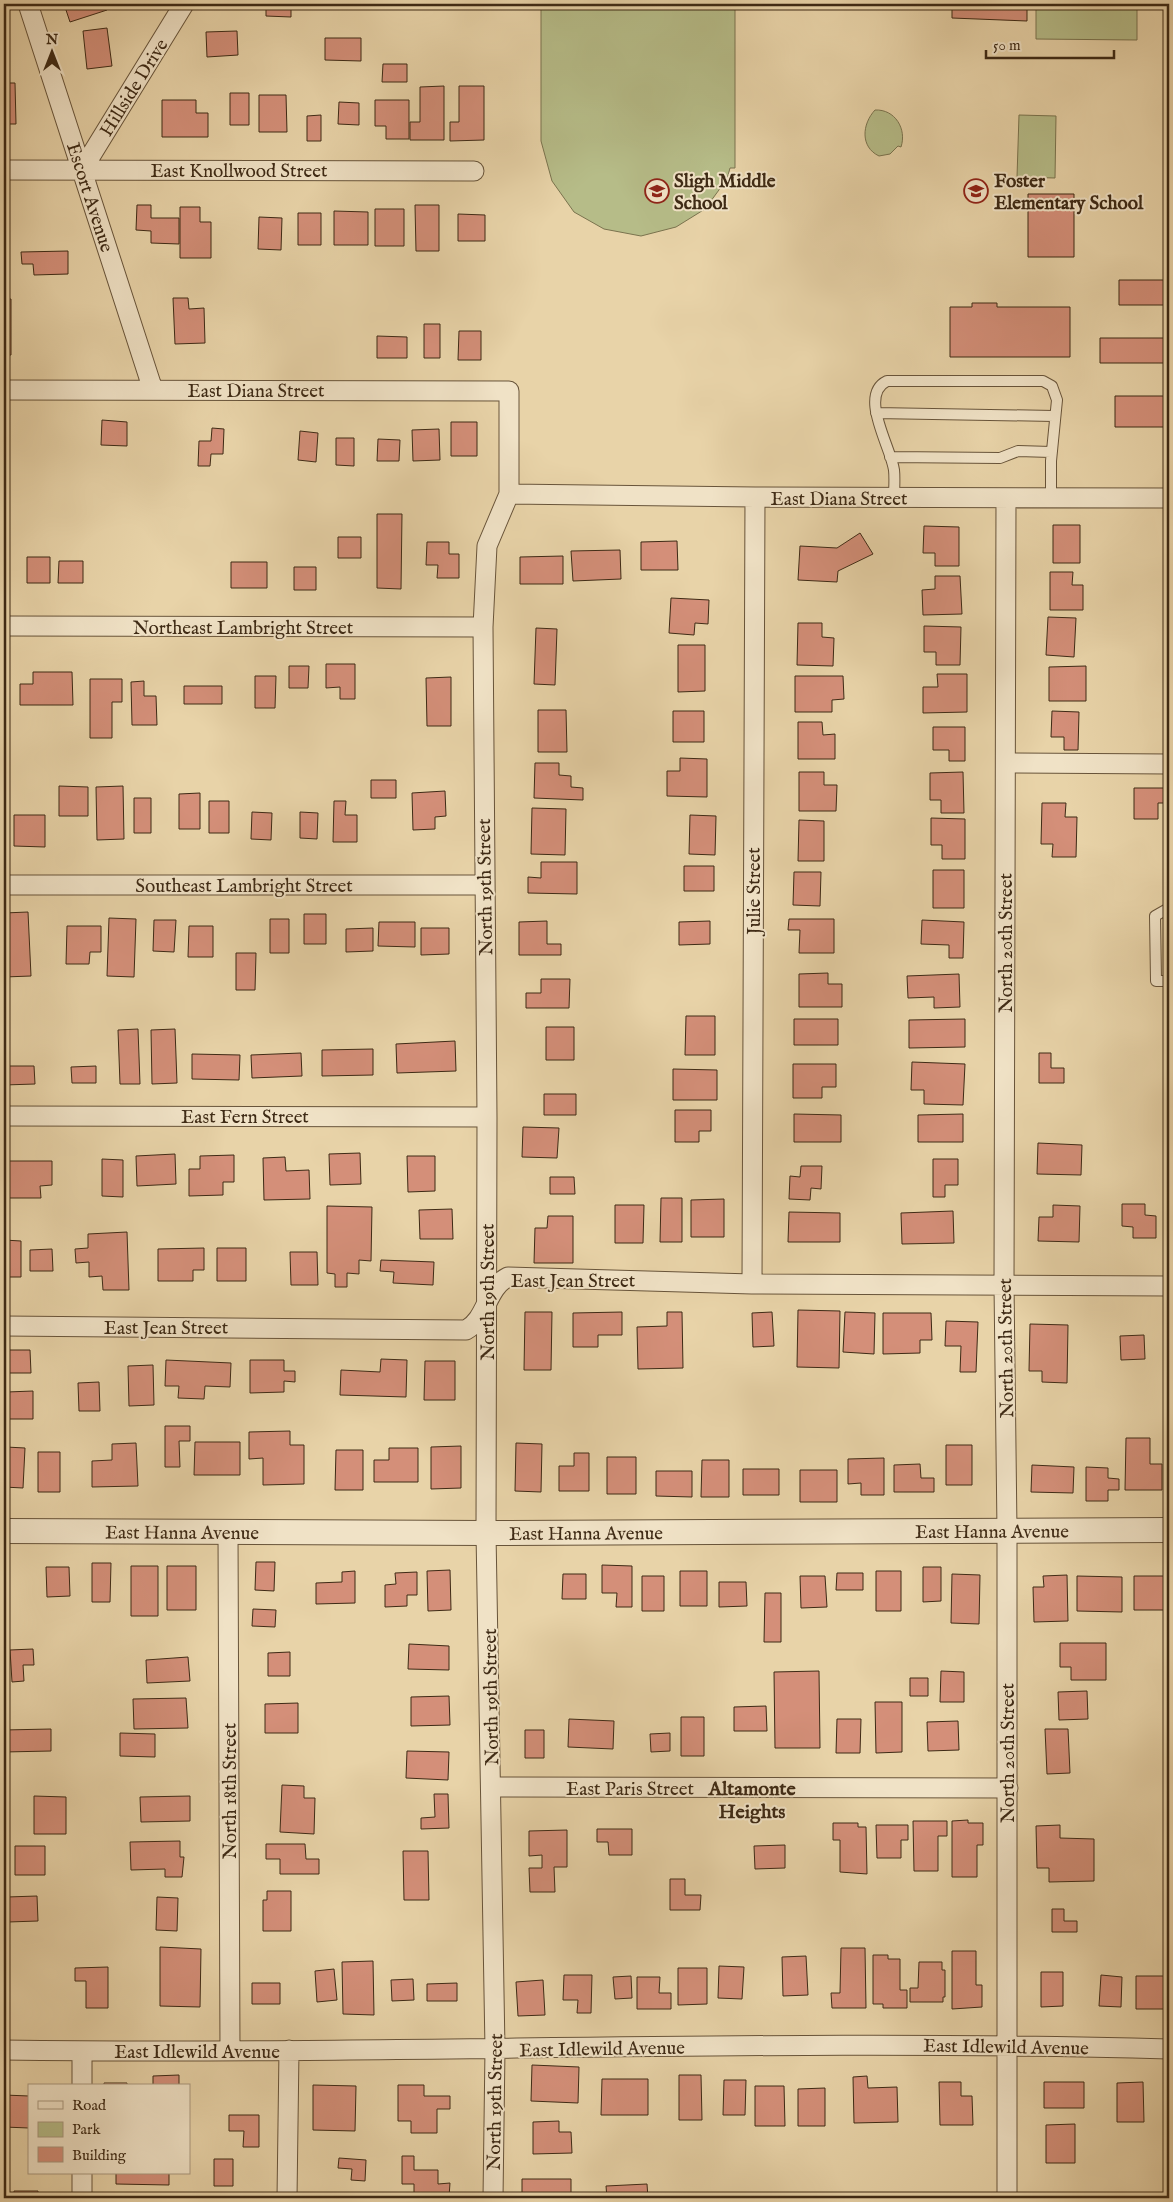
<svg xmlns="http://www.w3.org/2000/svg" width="1173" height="2202" viewBox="0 0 1173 2202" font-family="'IM FELL English',serif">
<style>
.green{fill:#b6bc88;stroke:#7a734e}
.building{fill:#d48f79;stroke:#3e2a15}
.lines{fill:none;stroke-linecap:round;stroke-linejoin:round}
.service-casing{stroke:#68543a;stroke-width:12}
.minor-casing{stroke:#68543a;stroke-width:21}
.tertiary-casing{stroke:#68543a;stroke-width:26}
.service{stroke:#f0e2c6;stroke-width:10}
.minor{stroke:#f0e2c6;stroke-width:19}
.tertiary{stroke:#f0e2c6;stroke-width:24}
.labels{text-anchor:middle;stroke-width:4;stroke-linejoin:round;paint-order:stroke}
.street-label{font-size:19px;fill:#3e2a15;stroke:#f0e2c6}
.poi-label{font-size:19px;font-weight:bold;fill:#3e2a15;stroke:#f0e2c6;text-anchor:start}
.neighbourhood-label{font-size:20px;font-weight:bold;fill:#3e2a15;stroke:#f0e2c6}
</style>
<rect width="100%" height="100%" fill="#e8d3a8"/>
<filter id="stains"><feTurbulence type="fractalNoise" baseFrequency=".004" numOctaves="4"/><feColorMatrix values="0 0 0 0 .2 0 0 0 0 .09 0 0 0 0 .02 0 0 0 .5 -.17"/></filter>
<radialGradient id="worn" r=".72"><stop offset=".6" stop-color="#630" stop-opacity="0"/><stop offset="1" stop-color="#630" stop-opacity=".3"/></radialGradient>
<path class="green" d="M541,4h194v164h-5l-3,11 -22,30 -29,18 -35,9 -37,-7 -30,-17 -22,-31 -11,-40z
M1036,4h101v36l-101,-1z
M875,110c20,-1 32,19 26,37l-3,-1 -8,8 -11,2c-19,-9 -17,-32 -4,-46z
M1019,115l37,1 -1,62 -38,-1z"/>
<path class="building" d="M64,4h41l2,6 -37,12z
M266,4h25v13l-25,-1z
M952,4h75v17l-75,-3z
M107,28l5,38 -25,3 -4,-38z
M237,31l1,24 -31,2 -1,-25z
M325,38h36v23l-36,-1z
M383,64h24v18h-25z
M4,83h11l1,41h-12z
M444,86v54h-34v-18h10v-35z
M459,86h25v54l-34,1v-19h9z
M230,93h19v32h-19z
M259,95h27l1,37h-28z
M162,100h34v13h12v24h-46z
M375,100h34v39h-23v-13h-11z
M339,102l20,1v22l-21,-1z
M321,115v26h-14v-25z
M1028,194h46v63h-46z
M137,205h14v13h28v26l-28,-1v-12l-15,-1z
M415,205h24v46h-23z
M180,207h20v15h11v36h-31z
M375,209h29v37h-29z
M334,211l34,1v33h-34z
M298,213h23v32h-23z
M458,214l27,1v26h-27z
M259,217l23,1 -1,32 -23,-1z
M68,251v23l-34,1 -1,-11h-11l-1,-12z
M1119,280h50v25h-50z
M173,298h15l1,11 15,-1 1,35 -30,1z
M4,299h7v56h-7z
M972,303h25v4h73v50h-120v-50h22z
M424,324h16v34h-16z
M459,331h22v29h-23z
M377,336l30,1v21h-30z
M1100,338h69v25h-69z
M1115,396h54v31h-54z
M102,420l25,2v24l-26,-1z
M451,422h26v34h-26z
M212,428l12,1 -1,25h-12l-1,12h-12l1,-25h12z
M439,429l1,31 -27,1 -1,-31z
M300,431l18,2 -2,29 -18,-2z
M4,437h2l2,28h-4z
M336,438h18v28l-18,-1z
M378,439l22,1 -1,21h-22z
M377,514h25l-1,75 -24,-1z
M1053,525h27v38h-27z
M924,526l35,1v39h-24v-13h-12z
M860,533l13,21 -35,17 -1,11 -39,-2 2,-34 37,2z
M338,537h23v21h-23z
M677,541l1,29h-37v-28z
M427,542h22v12h10v24h-22l1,-13h-12z
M1164,549h5v13l-5,-1z
M620,550l1,29 -48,2 -2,-30z
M563,556v28h-43v-27z
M27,557h23v26h-23z
M59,561h24v22h-25z
M231,562h36v26h-36z
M294,567h22v23h-22z
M1050,572h23l-1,13h11v25h-33z
M935,576h25l2,38 -39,1 -1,-25 13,-1z
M671,598l38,2 -1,24 -13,-1 -1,12 -25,-2z
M1048,617l28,1 -2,39 -28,-2z
M1167,622h2v33h-3z
M798,623h24v14l12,1 -1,28 -36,-1z
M924,626l37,1 -1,38h-24v-13h-12z
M536,628l21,1 -2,56 -21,-1z
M678,645h27v46l-27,1z
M326,664h29v35h-15v-12l-14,1z
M289,666h20l-1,22h-19z
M1086,666v35h-37v-34z
M33,672h39l1,33h-53v-21h13z
M937,674h30v38l-44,1v-26h15z
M255,676h21l-1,32h-20z
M795,676h48l1,23 -12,1v12h-37z
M451,677v49h-24l-1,-48z
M90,679h32v23h-10v36h-22z
M144,681v15h12l1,29h-25l-1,-43z
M184,686h38v18h-38z
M538,710h28l1,42h-29z
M673,711h31v31h-31z
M1052,711l27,1 -1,38h-14v-13h-13z
M798,722h24l1,13 12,-1v25h-37z
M933,727h32v34h-16v-11h-16z
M680,758l27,1v38l-40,-1v-25h13z
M535,763h24v12l12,1v11l12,1v12l-49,-2z
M799,772h25v13h13l-1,26h-37z
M963,772l1,41h-23v-13h-11v-27z
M371,780h25v18h-25z
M59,786l29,1v29h-29z
M123,786l1,53 -27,1 -1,-53z
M1134,788h35v15h-11v16h-24z
M445,791l1,25 -11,1v12l-22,1 -1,-37z
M200,793v36h-21v-35z
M134,798h17v35h-17z
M209,801h20v32h-20z
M334,801h12l-1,14h12v27h-24z
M1042,803h24l-1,14h12l-1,40h-24l1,-13h-12z
M532,808l34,1 -1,46 -34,-1z
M252,812l20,1 -1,27 -20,-1z
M300,812l18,1 -1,26 -17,-1z
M14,815h31v32l-31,-1z
M690,815l26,1 -1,39 -26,-1z
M931,818l34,1v40h-23v-14h-11z
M799,820l25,1v40h-26z
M541,862h36v32l-49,-1v-16l13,1z
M684,866h30v25h-30z
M933,870h31v38h-31z
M794,872h27l-1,34 -27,-1z
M28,912l3,64 -27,1v-64z
M304,914h22v30h-22z
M109,918l27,1 -2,58 -27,-1z
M270,919h19v34h-19z
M789,919h45v34h-35l1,-23h-12z
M154,920h22l-2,32 -21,-1z
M922,920l42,2 -1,36h-14v-13l-28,-1z
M547,921v23h14v11h-42v-33z
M710,921v23l-31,1v-23z
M379,922h36v25l-37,-1z
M67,926h34v26h-11l-1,12h-23z
M189,926h24v31h-25z
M373,928v23l-27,1v-23z
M421,928h28v26l-28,1z
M236,953h20l-1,37h-19z
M828,973v11h14v23h-43v-33z
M959,974l1,33 -26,1v-11l-26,1 -1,-22z
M541,979h29l-1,29h-43v-15h15z
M686,1016h29v39h-30z
M794,1019h44v26h-44z
M965,1019v28l-56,1v-28z
M546,1027h28v33h-28z
M138,1029l2,55h-20l-2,-54z
M175,1029l2,54 -25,1 -1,-54z
M455,1041l1,30 -59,2 -1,-29z
M373,1049v26l-51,1v-26z
M301,1053l1,23 -50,2 -1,-23z
M1039,1053h12v15h13v15h-25z
M192,1054l48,1 -1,25 -47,-1z
M912,1062l53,2 -2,41 -39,-1v-14h-13z
M793,1064h43v23h-14v11h-29z
M4,1066h30l1,18 -31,1z
M96,1066v17h-24l-1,-16z
M673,1069l44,1v30h-44z
M544,1094h32v21h-32z
M675,1110h36v21h-12v11h-24z
M794,1114l47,1v27h-47z
M963,1114v28h-45v-27z
M523,1127l36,1 -2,30 -35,-1z
M1038,1143l44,2 -1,30 -44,-1z
M360,1153l1,31 -31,1 -1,-31z
M175,1154l1,30 -39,2 -1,-30z
M234,1155v27h-11v13l-34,1v-27h11v-13z
M407,1156h28v35l-27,1z
M285,1157l1,14 23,-1 1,29 -46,1 -1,-42z
M102,1159l21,1v37l-21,-1z
M933,1159h25v26h-13v12h-12z
M4,1161h48v24l-12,1 1,12h-35z
M801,1166h21l-1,23 -10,-1 -1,12 -21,-1 1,-23 10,1z
M550,1177h24l1,17h-25z
M661,1198h21v44h-22z
M724,1199v38h-33v-37z
M1122,1204h23v11l11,1v22h-23v-11l-11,-1z
M615,1205h29l-1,38h-28z
M1053,1205l27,1 -1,36 -41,-1 1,-24h14z
M327,1206l45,1 -1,54 -12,-1v14l-12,-1v14h-12v-13l-8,-1z
M452,1209l1,30h-33l-1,-29z
M953,1211l1,32 -52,1 -1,-31z
M789,1212l51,1v29h-52z
M548,1216h25v47h-39l1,-35h12z
M127,1232l2,58h-26l-1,-14 -13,1v-15l-13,1 -1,-14 13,-1v-14z
M4,1240l17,1v36h-17z
M204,1248v22h-11v11h-35v-32z
M217,1248h29v33h-29z
M52,1249l1,22h-23v-21z
M290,1252h27l1,33h-27z
M381,1260l53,2 -1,23 -40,-2 1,-11 -14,-1z
M798,1310l42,1 -1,57 -42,-1z
M525,1312h27l-1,58h-27z
M622,1312v23h-24v12h-25v-34z
M667,1312h15l1,56 -45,1 -1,-42 30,-1z
M772,1312l2,34 -21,1 -1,-34z
M845,1312l30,1 -1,41 -31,-2z
M883,1313h48l1,27h-12v13l-37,1z
M946,1321l32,1 -2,50h-16l1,-26h-16z
M1030,1324l38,1 -1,58 -25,-1v-11h-13z
M1144,1335l1,24 -24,1 -1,-24z
M9,1350h21l1,23h-22z
M381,1359l26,1 -1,37 -66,-2 1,-25 39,2z
M166,1360l65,3 -1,24 -25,-1 -1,13 -26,-1 1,-12h-14z
M250,1360h34v11h11v11l-11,-1v11l-34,1z
M425,1361h30v39h-31z
M153,1365l1,40 -25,1 -1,-40z
M99,1382l1,29h-21l-1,-28z
M33,1391v28h-26v-27z
M165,1426h25v15h-11l1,26h-15z
M290,1431v14h14v39l-41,1v-27l-14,1v-27z
M1126,1438h24v26h12v26h-37z
M195,1442h45v33h-46z
M136,1443l2,43 -46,1v-26l20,-1v-16z
M516,1443l26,1 -1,48 -26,-1z
M946,1445h26v40h-26z
M461,1446v42l-30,1v-42z
M6,1447l19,1 -2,40 -19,-1z
M389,1448h29v34h-44v-22h15z
M336,1450h27v40h-28z
M38,1452h22v40h-22z
M574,1453h15v38h-30v-25h15z
M607,1457h29v37h-29z
M884,1458v37h-23v-12l-13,1v-25z
M702,1460h27v37h-28z
M920,1464l1,14h13v14h-40v-27z
M1032,1465l42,2 -1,26 -42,-1z
M1086,1467l22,1v10l11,1v11h-11v11h-22z
M743,1469h36v26h-36z
M800,1470h37v32h-37z
M656,1471h36v26l-36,-1z
M256,1562h19l-1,29 -19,-1z
M92,1563h19l-1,39h-18z
M602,1565l30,1v41h-16l1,-14h-15z
M131,1566h27v50h-27z
M167,1566h29v44h-29z
M46,1567h23l1,29 -23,1z
M923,1567h18v34l-18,1z
M450,1570l1,40 -23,1 -1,-40z
M355,1571v32l-39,1v-21l26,-1v-10z
M680,1571h27v35h-27z
M876,1571h25v40h-25z
M417,1572v23h-10v11l-22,1v-22l11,-1 -1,-11z
M837,1573h26v17h-27z
M563,1574h23v25h-24z
M952,1574l28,1 -1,49 -28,-1z
M1067,1575l1,46 -34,1 -1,-35h11l-1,-11z
M642,1576h22v35h-22z
M800,1576h25l2,31 -26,1z
M1077,1576l45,1v35l-45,-1z
M1134,1576h33v34h-33z
M719,1582h27l1,24 -28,1z
M765,1593h16v49h-17z
M253,1609l23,1 -1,17 -23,-1z
M1060,1643h46v37h-35v-13h-11z
M409,1644l40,2v24l-41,-1z
M33,1649l1,16h-11l1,16 -12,1 -2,-32z
M290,1652v24h-22v-23z
M188,1657l2,24 -43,2 -1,-23z
M819,1671l1,77h-45l-1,-76z
M941,1671l23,1v30h-24z
M910,1678h18v18h-18z
M1087,1691l1,28 -29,1 -1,-28z
M449,1696l1,29 -39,1v-29z
M186,1698l2,30 -54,1 -1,-30z
M875,1702h27v50l-26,1z
M298,1703v30h-33v-29z
M766,1706l1,25h-33v-24z
M681,1717h23v39h-23z
M569,1719l45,2 -1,28 -45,-2z
M837,1719h24l-1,34h-24z
M958,1721l1,29 -31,1 -1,-29z
M51,1729v22l-47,1v-22z
M1045,1729h23l2,44 -23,1z
M525,1730h19v28h-19z
M120,1733l35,1v23l-35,-1z
M670,1733v18l-19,1 -1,-18z
M407,1751l42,1 -1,28 -42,-2z
M282,1785l22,1v12h11l-1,36 -34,-2z
M434,1794h14l1,34 -28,1v-11l14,-1z
M34,1796l32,1v37h-32z
M190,1796v25l-49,1 -1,-25z
M968,1820v3h15v22h-6v32h-25v-56z
M913,1821h34v15h-9v35h-24z
M833,1823h25v4h8l1,47 -27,-2v-32h-7z
M876,1825h32v15h-7v18h-24z
M1060,1825v13l34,1v42l-45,1v-14h-12l-1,-42z
M597,1829h35v26h-23l-1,-13h-11z
M567,1830v37h-13l1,25h-25l-1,-24h13v-13l-13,1v-25z
M180,1841v16h4l-2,20h-17v-8l-34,1 -1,-28z
M266,1844h39l1,15h13v15h-39v-15h-14z
M785,1845v23l-30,1 -1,-23z
M15,1846h30v29h-30z
M403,1851h25l1,49h-25z
M670,1879h15v16h16l-1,15h-30z
M267,1891h24v40h-28v-31h4z
M37,1896l1,25 -30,1 -1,-25z
M157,1897l21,1 -1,33 -21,-1z
M1052,1909h12v12h13v11h-25z
M160,1947l41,2 -1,58 -40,-1z
M841,1948h24l1,60h-34l-1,-15h9z
M952,1951h24v34h6v22l-30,2z
M873,1955h15v4h12v31h7v18h-24v-4h-10z
M806,1956l2,39 -25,1 -1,-39z
M373,1961l1,54 -31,-1 -1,-52z
M919,1962h23v8h3v27h-2v5h-33v-14h8z
M719,1966l25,1 -2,32 -24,-1z
M108,1967v41h-22v-27h-11v-13z
M678,1968h29v36l-29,1z
M334,1969l3,31 -20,2 -2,-31z
M1041,1972h22v34l-22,1z
M564,1975h28l-1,38h-14l1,-13h-15z
M1101,1975l21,2 -1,30 -22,-1z
M631,1976l1,22 -17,1 -2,-22z
M1136,1976h31v33h-31z
M637,1977h23l-1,16h12v16h-34z
M413,1979l1,21 -22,1 -1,-21z
M543,1980l2,35 -27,1 -2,-34z
M252,1983h28v21h-28z
M457,1983v18h-30v-17z
M532,2065l47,2 -1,36 -47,-2z
M179,2075v11h-26v-10z
M679,2075h22l1,45h-23z
M867,2076l1,12 29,-1 1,35 -44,1 -1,-46z
M602,2079h46v36h-47z
M724,2080h22l-1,35h-22z
M939,2082h22v14h11l1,29h-33z
M1044,2082h40v26h-40z
M1143,2082l1,40h-27v-39z
M104,2083h23v3h-23z
M313,2085l43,1 -1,45 -42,-1z
M398,2085h26v11h26v13h-13v24h-26v-12h-13z
M755,2086h29l1,40h-30z
M825,2088v38h-27v-37z
M4,2095l25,1v32l-25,-1z
M229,2115h30v32h-16l1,-16h-15z
M559,2121v11h12l1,21 -39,1v-32z
M1075,2124v39h-29v-38z
M402,2156h12v14h24v14l12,-1 -1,14 -35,1v-14h-12z
M339,2158l27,2 -1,21 -14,-1 1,-11 -14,-1z
M214,2159h19v27h-19z
M116,2173h53v12l-53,-1z
M522,2179h49v19h-49z
M647,2184l1,14h-41l-1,-12z
M14,2191h24v7h-24z
M157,2193h21l1,5h-22z
M146,2194v4h-27v-3z"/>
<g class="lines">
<g class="service-casing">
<path id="service" d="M876,413l178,3
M890,457l110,1 18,-7 33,1
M894,498c0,-9 1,-19 0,-28 -3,-23 -36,-75 -7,-89h156l9,5 5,14 -6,61v37
M1169,908l-14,8 1,65h13"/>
</g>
<g class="minor-casing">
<path id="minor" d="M28,4l125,386
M4,170l470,1
M82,170l102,-166
M4,390l505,1v103l-22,52 -4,81 4,490 -1,416 9,516 -2,149
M509,494l246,3 414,1
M1006,498l-2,787 3,245v668
M4,626l479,1
M1006,763l163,1
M4,885h480
M4,1116l483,1
M752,1284l3,-787
M4,1326l462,4c21,-11 20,-42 42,-53l244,7 417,2
M228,1532l2,519
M492,1787l516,1
M4,2050c388,5 777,-12 1165,-1
M82,2086v-35
M82,2198v-25
M287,2198l2,-148"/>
</g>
<g class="tertiary-casing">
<g id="tertiary">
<path id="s1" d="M4,1531l482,2 683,-3"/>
</g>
</g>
<use href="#service" class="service"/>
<use href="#minor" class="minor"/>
<use href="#tertiary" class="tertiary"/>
</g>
<defs>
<g id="school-ring" transform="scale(1.25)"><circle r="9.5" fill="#f0e2c6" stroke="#8f2418" stroke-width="1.5"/><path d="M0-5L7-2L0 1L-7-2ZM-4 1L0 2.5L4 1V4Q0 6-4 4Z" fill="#8f2418"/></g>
</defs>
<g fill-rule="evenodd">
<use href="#school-ring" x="657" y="191"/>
<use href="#school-ring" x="976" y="191"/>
</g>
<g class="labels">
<g class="street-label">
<text transform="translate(133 87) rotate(-58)" y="7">Hillside Drive</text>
<text x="239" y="177">East Knollwood Street</text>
<text transform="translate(91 197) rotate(72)" y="7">Escort Avenue</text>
<text x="256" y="397">East Diana Street</text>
<text x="839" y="505">East Diana Street</text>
<text x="243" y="634">Northeast Lambright Street</text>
<text x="244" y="892">Southeast Lambright Street</text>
<text transform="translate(484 887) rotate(-91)" y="7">North 19th Street</text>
<text transform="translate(753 891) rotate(-90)" y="7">Julie Street</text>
<text transform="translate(1005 943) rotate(-90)" y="7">North 20th Street</text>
<text x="245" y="1123">East Fern Street</text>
<text x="573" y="1287">East Jean Street</text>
<text transform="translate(487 1292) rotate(-90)" y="7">North 19th Street</text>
<text x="166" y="1334">East Jean Street</text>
<text transform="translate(1005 1348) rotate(-91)" y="7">North 20th Street</text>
<text dy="7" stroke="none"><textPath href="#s1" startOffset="988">East Hanna Avenue</textPath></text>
<text dy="7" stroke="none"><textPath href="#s1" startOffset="178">East Hanna Avenue</textPath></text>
<text dy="7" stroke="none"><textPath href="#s1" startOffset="582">East Hanna Avenue</textPath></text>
<text transform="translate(490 1697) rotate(-91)" y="7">North 19th Street</text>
<text transform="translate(1007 1753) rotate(-90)" y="7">North 20th Street</text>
<text x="630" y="1795">East Paris Street</text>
<text transform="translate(229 1791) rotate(-90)" y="7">North 18th Street</text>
<text transform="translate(1006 2046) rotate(1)" y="7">East Idlewild Avenue</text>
<text transform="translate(602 2048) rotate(-1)" y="7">East Idlewild Avenue</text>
<text x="197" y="2058">East Idlewild Avenue</text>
<text transform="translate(494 2102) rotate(-89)" y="7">North 19th Street</text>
</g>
<g class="poi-label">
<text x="674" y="187">Sligh Middle<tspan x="674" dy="22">School</tspan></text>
<text x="994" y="187">Foster<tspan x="994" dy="22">Elementary School</tspan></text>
</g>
<g class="neighbourhood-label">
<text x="752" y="1795">Altamonte<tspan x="752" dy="23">Heights</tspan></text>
</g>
</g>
<rect width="1173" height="2202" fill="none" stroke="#e8d3a8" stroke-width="20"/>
<rect x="5" y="5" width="1163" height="2192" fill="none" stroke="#3e2a15" stroke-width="2.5"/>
<rect x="10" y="10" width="1153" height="2182" fill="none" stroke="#3e2a15"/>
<rect x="28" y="2084" width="162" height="90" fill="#f0e2c6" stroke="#a9987f"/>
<rect x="38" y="2101" width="25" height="8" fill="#f0e2c6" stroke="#a9987f"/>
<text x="72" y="2110" font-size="15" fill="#3e2a15">Road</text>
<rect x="38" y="2122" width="25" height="15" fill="#b6bc88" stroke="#a9987f"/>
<text x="72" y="2134" font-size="15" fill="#3e2a15">Park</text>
<rect x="38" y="2147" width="25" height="15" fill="#d48f79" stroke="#a9987f"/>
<text x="72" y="2160" font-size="15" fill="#3e2a15">Building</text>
<g transform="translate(52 52)" stroke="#f0e2c6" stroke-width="4" paint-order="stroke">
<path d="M0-4L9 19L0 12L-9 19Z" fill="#3e2a15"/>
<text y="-8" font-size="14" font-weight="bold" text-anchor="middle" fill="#3e2a15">N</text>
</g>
<path d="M986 50v8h128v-8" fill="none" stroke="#3e2a15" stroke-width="2.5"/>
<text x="993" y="50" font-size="15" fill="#3e2a15" stroke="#f0e2c6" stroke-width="4" paint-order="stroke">50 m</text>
<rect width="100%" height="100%" filter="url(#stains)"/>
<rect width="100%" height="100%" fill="url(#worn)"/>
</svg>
